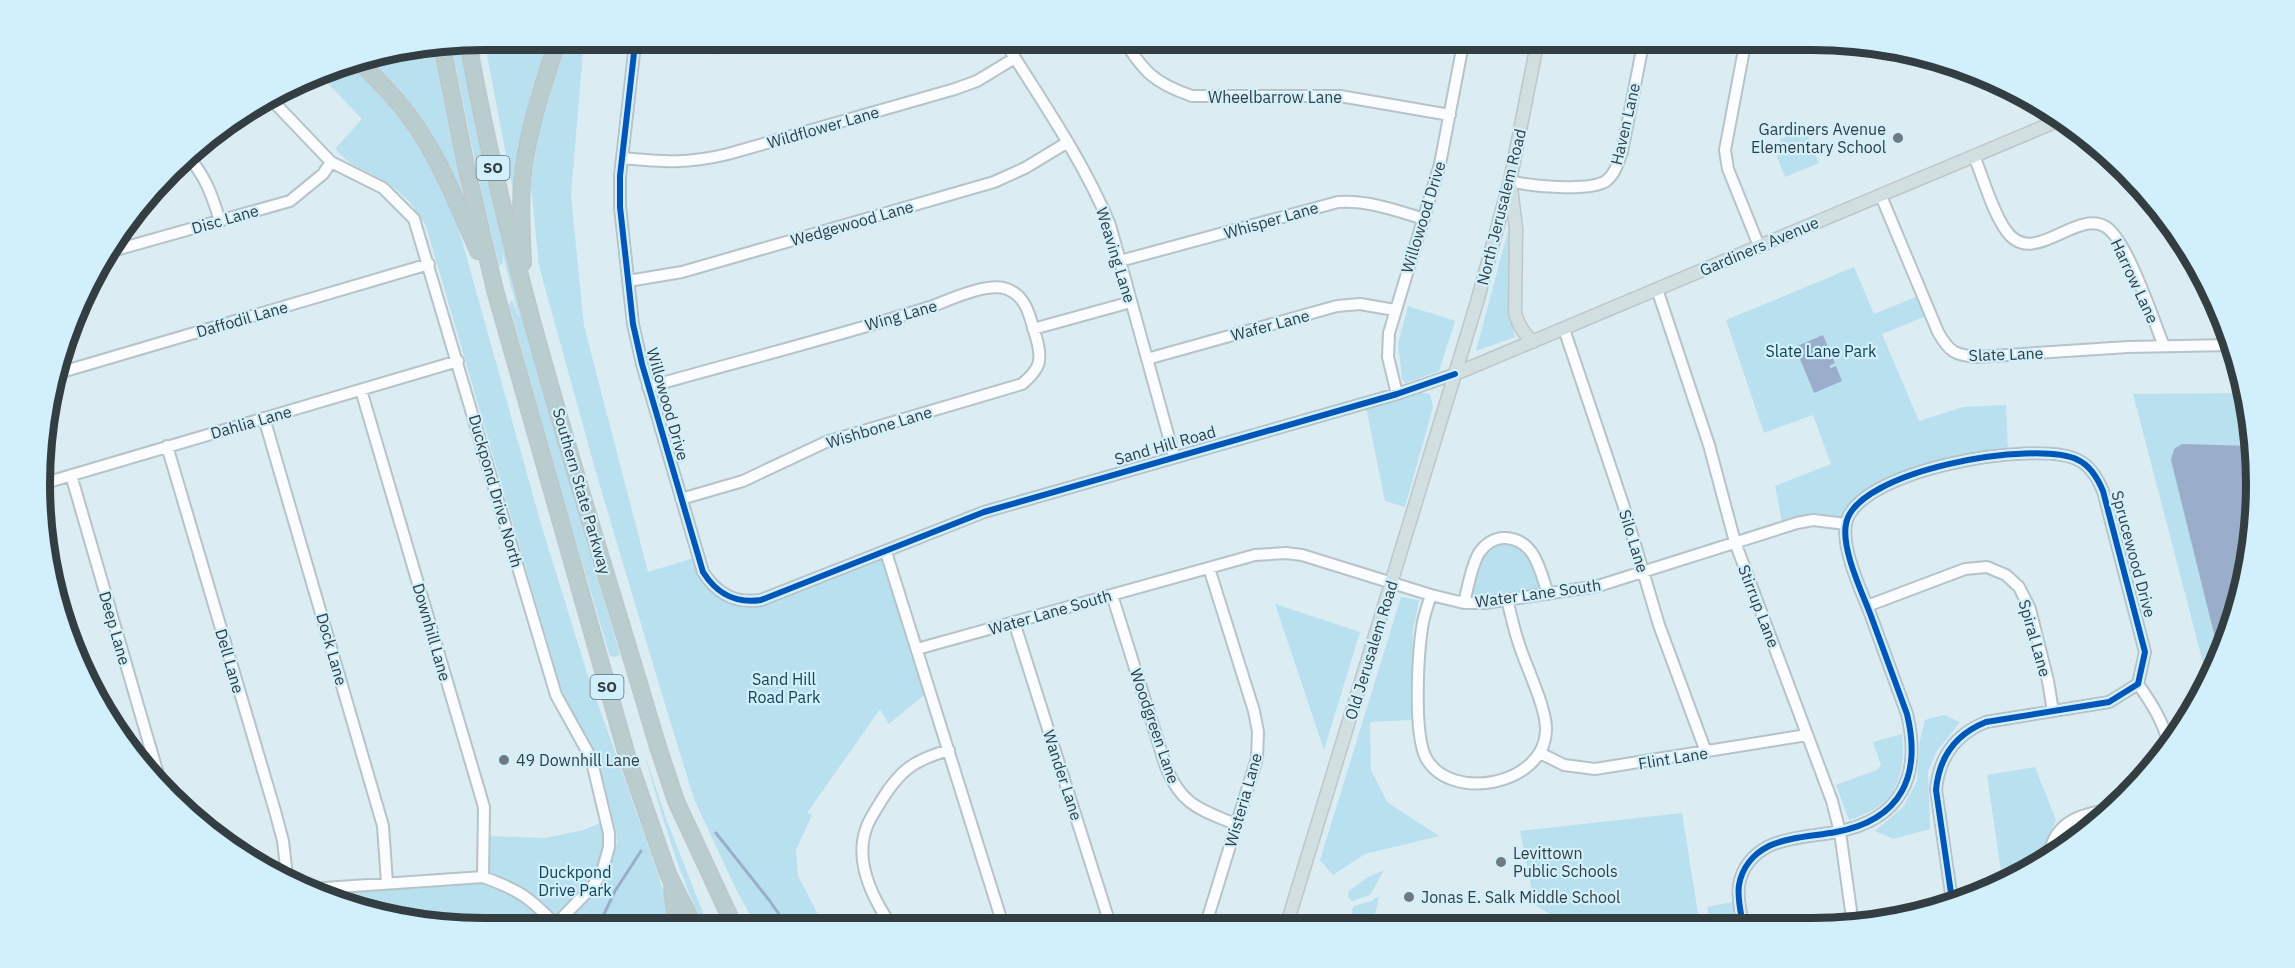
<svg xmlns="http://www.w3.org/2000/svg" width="2295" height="968" viewBox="0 0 2295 968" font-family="'IBM Plex Sans',sans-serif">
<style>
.green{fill:#b9e0ee}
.water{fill:#9aaecc}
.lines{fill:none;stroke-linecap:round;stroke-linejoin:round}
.stream{stroke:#9aaecc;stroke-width:3}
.minor-casing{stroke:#b6c3c8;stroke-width:14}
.major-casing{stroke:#bec6c9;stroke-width:15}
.highway-casing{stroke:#bec6c9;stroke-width:18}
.minor{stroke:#fafcfd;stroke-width:10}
.major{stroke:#d2dfe1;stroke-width:12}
.highway{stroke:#b9ccce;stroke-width:15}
.cycleway-casing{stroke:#d2f0fb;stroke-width:10}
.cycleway{stroke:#0057b8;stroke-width:6}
.poi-dot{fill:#6d7b80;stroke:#d2f0fb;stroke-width:2}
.labels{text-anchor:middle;stroke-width:4.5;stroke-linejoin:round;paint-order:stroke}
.shield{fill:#d2f0fb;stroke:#62737a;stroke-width:1.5}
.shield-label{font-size:15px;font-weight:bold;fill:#323e42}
.street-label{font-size:16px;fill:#323e42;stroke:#d2f0fb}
.poi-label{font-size:16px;fill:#323e42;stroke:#d2f0fb;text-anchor:start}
.park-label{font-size:16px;fill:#124453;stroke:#d2f0fb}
.rim{fill:none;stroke:#323e42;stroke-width:8}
</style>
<rect width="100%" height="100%" fill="#dbecf2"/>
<path class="green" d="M484,39h68l-35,152 -4,-2 -3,-13z
M564,39h20l-13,156 13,131 64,246 49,-15 11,26 42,20 135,-49 44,137 -40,33 -9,-15 -73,104 5,2 -16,35 2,26 27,52h-68l-22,-41 -41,-88 -33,-108 -64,-215 -58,-210 -7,-70 -2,-9 9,-57z
M462,43c18,97 39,193 65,288 29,108 63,216 93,324l-5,2 -5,-1 -51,-171 -50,-181 3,-4 8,20 -18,-68 1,12 -4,1 -17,-70 -31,-151z
M433,47l31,153 -26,-50 -25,-42 -48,-49z
M349,61l45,44 31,44 29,63 87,312 46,149 62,175 15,45 7,35 -187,1 -143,-24 -28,-15 169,-14 1,-40 62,2 39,-8 21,-9 12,25 -1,-15 -19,-75 -26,-44 -8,-17 -137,-469 -16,-24 -22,-19 -38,-20 -15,-14 27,-30 -44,-46 23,-10z
M1807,134l12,29 -34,14 -8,-20 4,-19z
M1509,227v86l6,24 -39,14z
M1854,267l20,47 47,-19 8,20 -47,19 37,87 44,-14 43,-2 2,50 -19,1 -116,34 -28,33 -62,4 -8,-41 56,-22 -18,-49 -49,18 -38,-113z
M1408,306l47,15 -16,50 -34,12 -3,-4 -4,-35z
M1417,393h10l3,2 3,12 -28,100 -20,-6 -19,-94z
M2245,393l10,62 -3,87 -20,85 -25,51 -74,-284z
M1496,540l33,10 18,43 -82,9 12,-43z
M1401,597l18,3 -6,30 -2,90 -41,2 1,48 16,32 52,34 -74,18 -32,21 -13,-15z
M1275,604l85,28 -36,118z
M1944,715l16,7 -23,29 -9,20 2,58 -37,10 -18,-8 28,-24 14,-26 3,-41 5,-20z
M1902,734c4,46 -7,72 -53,86l-13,-35 41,-15 4,-5 -8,-23z
M644,753l23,68 42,107h-5c-26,-56 -43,-115 -60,-175z
M2035,767l21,53 -15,33 1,7 -39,25 -16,-110z
M1682,813l18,113h-145l-2,-10 -18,-11 -15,-74z
M1384,870l-14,25 -18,6 -4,-4 1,-6 19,-14z
M1379,897l-7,30h-18l-2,-18 2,-3 18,-5 3,-3z
M1738,901l4,24 -31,1 -4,-19z"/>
<path class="water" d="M1823,335l12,28 -6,3 2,2 5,-2 6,15 -28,12 -19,-46z
M2182,444l72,2 1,9 -3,87 -20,85 -13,27 -48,-194 3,-11z"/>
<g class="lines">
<path class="stream" d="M716,833l53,67 20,28
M439,920l1,2
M597,929l18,-38 26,-40"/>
<g class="minor-casing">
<path id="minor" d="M640,39l-6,14 -14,123v31l13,117 9,40 61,208c14,22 32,32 58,28l223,-88 413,-118 58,-20
M678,39c30,13 55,9 85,0
M1003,39c38,61 79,119 107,186l64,231
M1123,39c21,33 31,44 69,57h148l110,19
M1746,39l-21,111 3,19 31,77
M268,96l63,66 52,26 31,31 142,476 35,63 18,75v14l-7,25 -9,14 -42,43
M186,155c19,19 26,40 34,66
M1974,156c10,24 17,52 31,73 27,42 70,-21 101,-2 22,14 47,93 58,119
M623,158c41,4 64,6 105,-4l227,-65 22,-8 38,-23
M1510,181c19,5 79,11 96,0 9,-7 12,-18 16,-29l22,-113
M1881,196l57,136c11,20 17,23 39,25l151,-10 104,-2
M105,253l185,-52 33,-27 8,-12
M1120,261l218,-59c30,-2 57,8 86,17
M628,281l54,-9 312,-90 31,-14 43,-26
M1657,289l52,156 26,97 97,259 8,31 13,93
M1033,329l98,-27
M1564,329l59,175 36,121 47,127
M1147,359l190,-53 23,-2 35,6
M55,374l374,-110
M648,387c95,-27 191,-51 285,-81 18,-7 55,-24 74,-17 21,8 23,30 29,48 7,24 4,32 -14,47l-196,58 -83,39 -62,18
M361,390l123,417 -1,70
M1397,394l-9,-37 1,-24 51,-169 24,-125
M264,418l119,408 4,57
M167,446l108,365 8,30 4,35
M71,475l89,306
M45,483l413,-122
M886,552l118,376
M1112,595l54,172c16,39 34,42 71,58
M1431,595c-3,9 -6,18 -8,27 -5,28 -10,111 3,136 25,45 118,27 120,-27 1,-23 -20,-64 -27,-87 -5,-14 -8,-30 -12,-44
M1464,603c4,-16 7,-36 15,-50 6,-9 16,-16 27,-15 29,2 34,32 42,56
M1867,606l98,-37 22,-2 19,8 13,12 11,22 18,72 5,30
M1014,622l97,305
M917,649l338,-94 31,-2 16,2 129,40 33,8h21l113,-17 199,-63 16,-3 33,4
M2138,684c14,20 25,37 31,61
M1540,753l24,12 31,4 212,-34
M2049,855c6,-35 33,-41 64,-46
M310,889l173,-12c36,13 46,20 72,47
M1743,925c-2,-12 -6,-27 -4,-40 3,-17 14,-31 30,-39 19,-9 46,-10 67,-14 65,-12 86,-56 71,-118 -12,-33 -24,-65 -36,-98 -9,-24 -30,-67 -25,-92 9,-54 190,-85 232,-64 13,6 20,19 25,31l42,161 -7,32 -29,18 -123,20c-30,12 -47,35 -50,68l16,110
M1205,927l52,-169 1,-26 -4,-21 -45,-143
M893,928c-19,-27 -39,-65 -27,-99 3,-10 10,-19 15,-28 19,-31 33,-41 68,-51"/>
</g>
<g class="major-casing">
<path id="major" d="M1511,188l5,40 -1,85c4,13 8,20 18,29
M1455,374l607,-255
M1286,927l191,-625 33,-121 28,-142"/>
</g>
<g class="highway-casing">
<path id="highway" d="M468,42c43,240 121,471 190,705l18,54 59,127
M442,46l24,120 29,124 133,469 40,115 27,54
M357,60c14,13 27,26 39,40 38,43 59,99 82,151
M523,263c-1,-27 -3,-53 -1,-80 4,-49 21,-97 36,-144
M672,888l5,40"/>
</g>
<use href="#minor" class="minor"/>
<use href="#major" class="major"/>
<use href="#highway" class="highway"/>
<g class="cycleway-casing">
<path id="cycleway" d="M640,39l-6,14 -14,123v31l13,117 9,40 61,208c14,22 32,32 58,28l223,-88 413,-118 58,-20
M1743,925c-2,-12 -6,-27 -4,-40 3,-17 14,-31 30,-39 19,-9 46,-10 67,-14 65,-12 86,-56 71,-118 -12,-33 -24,-65 -36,-98 -9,-24 -30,-67 -25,-92 9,-54 190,-85 232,-64 13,6 20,19 25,31l42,161 -7,32 -29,18 -123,20c-30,12 -47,35 -50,68l16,110"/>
</g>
<use href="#cycleway" class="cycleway"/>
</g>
<g class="poi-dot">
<circle cx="1898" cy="138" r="6"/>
<circle cx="504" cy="760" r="6"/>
<circle cx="1501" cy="862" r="6"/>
<circle cx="1409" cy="897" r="6"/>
</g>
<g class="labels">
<g class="shield">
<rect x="476.5" y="156" width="33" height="24" rx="4.5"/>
<rect x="590.5" y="675" width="33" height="24" rx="4.5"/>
</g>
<g class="shield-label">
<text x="493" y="173">SO</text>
<text x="607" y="692">SO</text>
</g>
<g class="street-label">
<text x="1275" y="103">Wheelbarrow Lane</text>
<text transform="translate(1625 124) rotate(-77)" y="6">Haven Lane</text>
<text transform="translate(823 127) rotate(-16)" y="6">Wildflower Lane</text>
<text transform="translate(1501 207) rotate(-76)" y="6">North Jerusalem Road</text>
<text transform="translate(1423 217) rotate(-73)" y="6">Willowood Drive</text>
<text transform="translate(225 219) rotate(-16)" y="6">Disc Lane</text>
<text transform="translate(1271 220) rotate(-16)" y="6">Whisper Lane</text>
<text transform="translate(852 223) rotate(-16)" y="6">Wedgewood Lane</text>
<text transform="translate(1759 246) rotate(-23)" y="6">Gardiners Avenue</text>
<text transform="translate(1116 255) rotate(73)" y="6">Weaving Lane</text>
<text transform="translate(2135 281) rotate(65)" y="6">Harrow Lane</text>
<text transform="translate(901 315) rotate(-16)" y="6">Wing Lane</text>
<text transform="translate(242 319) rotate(-16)" y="6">Daffodil Lane</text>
<text transform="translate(1270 325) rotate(-15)" y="6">Wafer Lane</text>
<text transform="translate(2006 354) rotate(-2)" y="6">Slate Lane</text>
<text transform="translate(668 404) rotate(74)" y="6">Willowood Drive</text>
<text transform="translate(251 422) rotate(-16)" y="6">Dahlia Lane</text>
<text transform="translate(879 427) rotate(-17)" y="6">Wishbone Lane</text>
<text transform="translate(1165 445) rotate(-16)" y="6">Sand Hill Road</text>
<text transform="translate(496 491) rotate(74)" y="6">Duckpond Drive North</text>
<text transform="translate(582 491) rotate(74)" y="6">Southern State Parkway</text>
<text transform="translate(1634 541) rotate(73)" y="6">Silo Lane</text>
<text transform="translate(2134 554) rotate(75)" y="6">Sprucewood Drive</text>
<text transform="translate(1538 593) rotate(-8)" y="6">Water Lane South</text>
<text transform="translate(1759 606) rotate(69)" y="6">Stirrup Lane</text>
<text transform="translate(1050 612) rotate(-16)" y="6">Water Lane South</text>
<text transform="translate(115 628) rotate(74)" y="6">Deep Lane</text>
<text transform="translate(432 632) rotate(74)" y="6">Downhill Lane</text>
<text transform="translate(2035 638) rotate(74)" y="6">Spiral Lane</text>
<text transform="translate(332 649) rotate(74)" y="6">Dock Lane</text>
<text transform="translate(1371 650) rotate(-73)" y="6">Old Jerusalem Road</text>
<text transform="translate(230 661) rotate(74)" y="6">Dell Lane</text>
<text transform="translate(1155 726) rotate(71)" y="6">Woodgreen Lane</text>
<text transform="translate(1673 758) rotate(-9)" y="6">Flint Lane</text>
<text transform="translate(1063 775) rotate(72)" y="6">Wander Lane</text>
<text transform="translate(1243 800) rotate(-74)" y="6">Wisteria Lane</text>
</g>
<g class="poi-label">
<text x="1886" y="135" text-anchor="end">Gardiners Avenue<tspan x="1886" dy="18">Elementary School</tspan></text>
<text x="516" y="766">49 Downhill Lane</text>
<text x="1513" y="859">Levittown<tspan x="1513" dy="18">Public Schools</tspan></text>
<text x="1421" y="903">Jonas E. Salk Middle School</text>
</g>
<g class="park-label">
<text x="1821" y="357">Slate Lane Park</text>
<text x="784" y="685">Sand Hill<tspan x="784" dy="18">Road Park</tspan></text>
<text x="575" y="878">Duckpond<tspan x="575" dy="18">Drive Park</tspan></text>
</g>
</g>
<path d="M0 0H2295V968H0ZM484 50H1812A434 434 0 0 1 2246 484V484A434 434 0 0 1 1812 918H484A434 434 0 0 1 50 484V484A434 434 0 0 1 484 50Z" fill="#d2f0fb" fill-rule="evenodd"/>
<path class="rim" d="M484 50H1812A434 434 0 0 1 2246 484V484A434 434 0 0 1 1812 918H484A434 434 0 0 1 50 484V484A434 434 0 0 1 484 50Z"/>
</svg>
